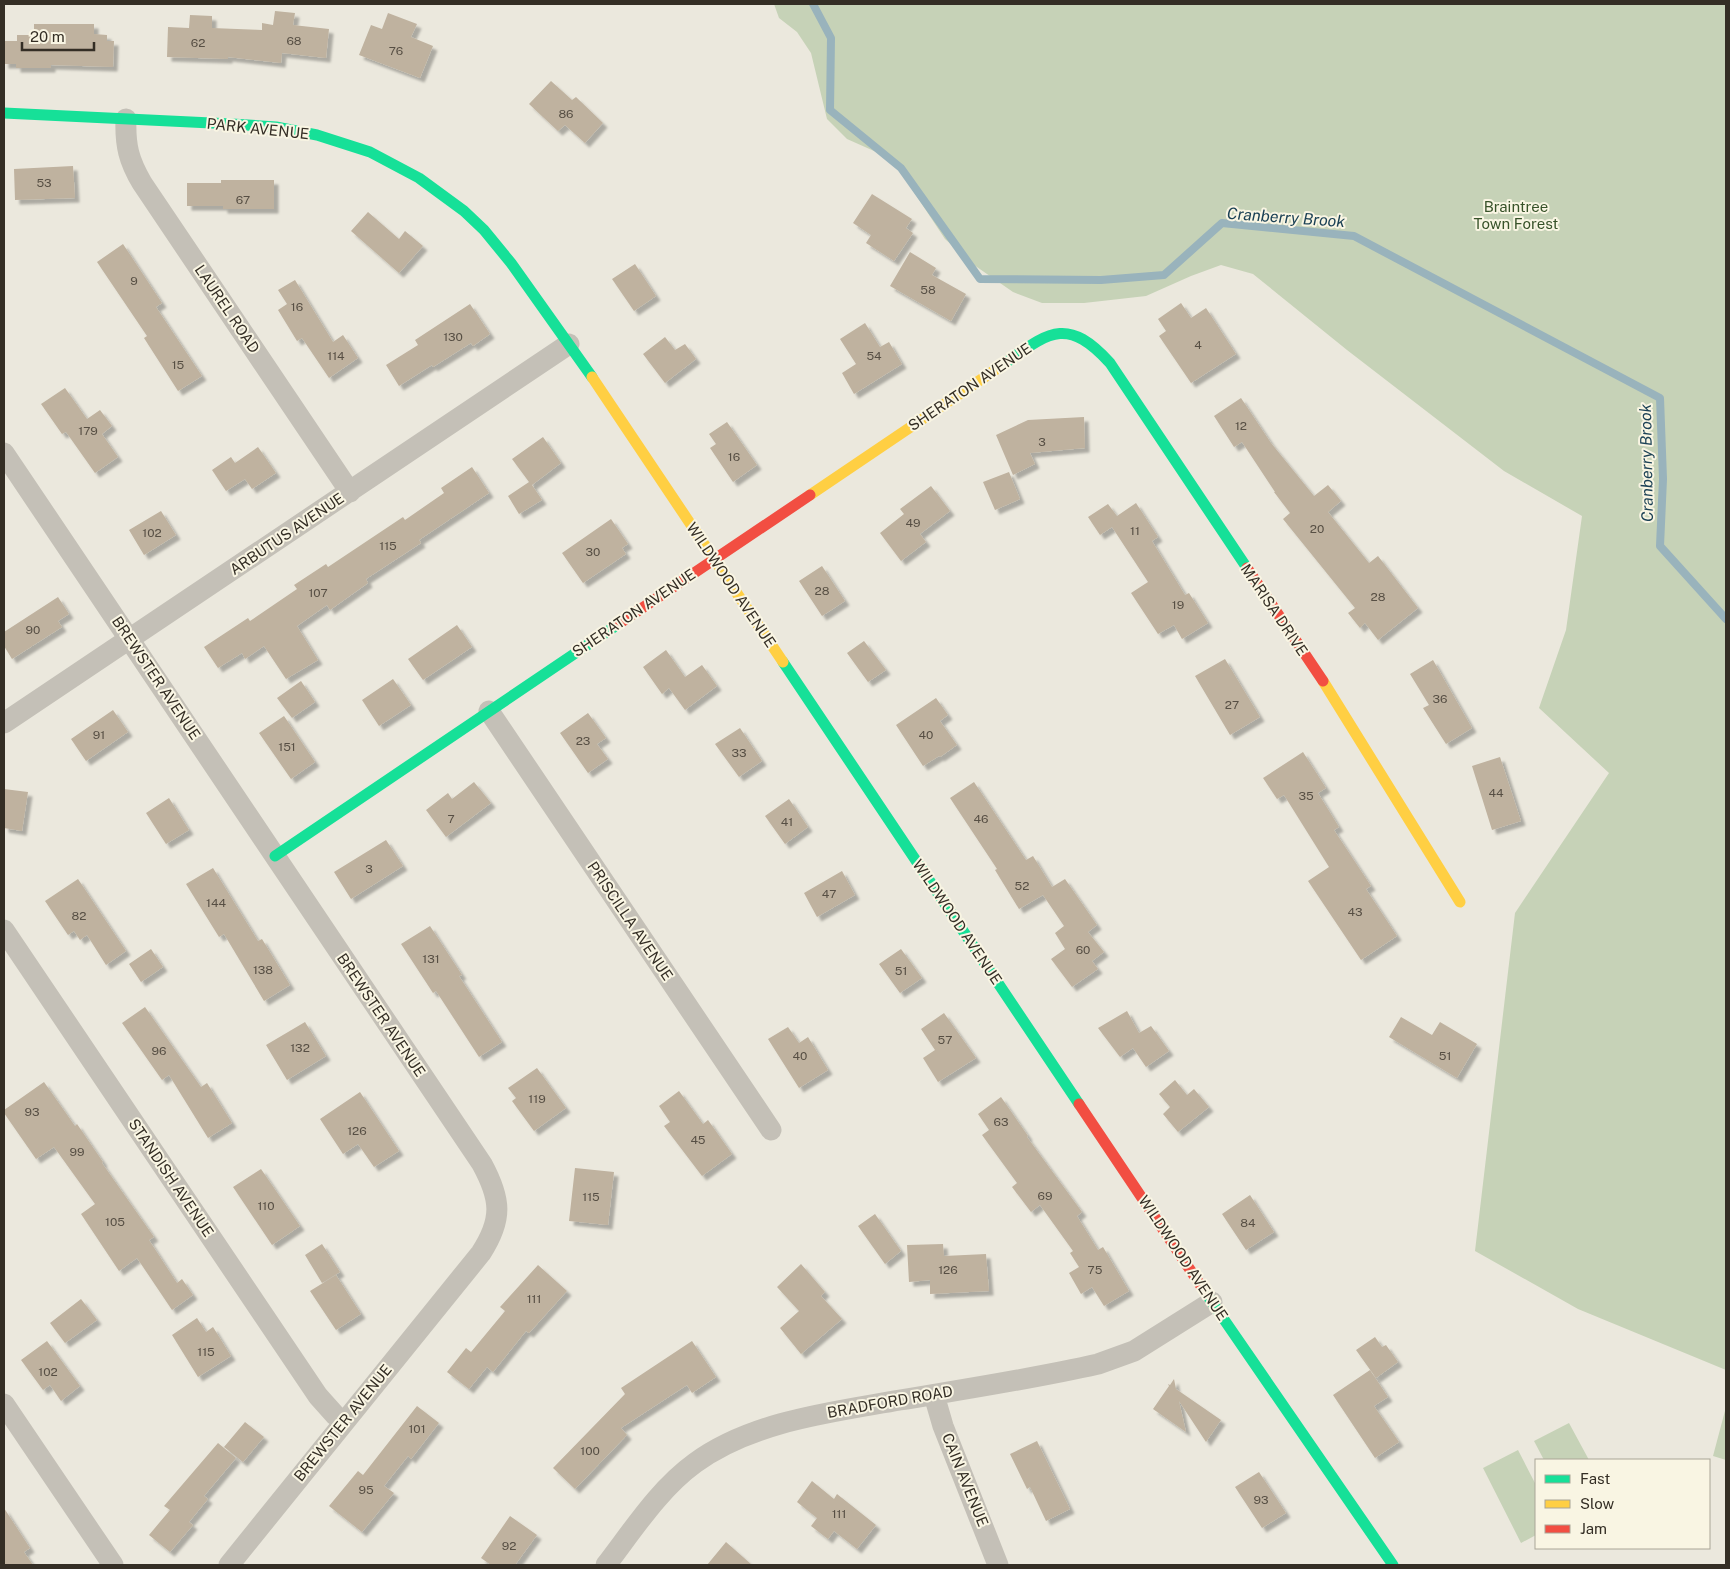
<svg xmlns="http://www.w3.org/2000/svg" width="1730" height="1569" viewBox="0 0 1730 1569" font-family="'Public Sans',sans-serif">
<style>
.green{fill:#c6d2b7}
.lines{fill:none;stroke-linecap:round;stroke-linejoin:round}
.stream{stroke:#99b3bc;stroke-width:8}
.building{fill:#bfb29f;filter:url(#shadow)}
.street{stroke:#c4c0b7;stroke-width:21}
.fast{stroke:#16e098;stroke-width:11}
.slow{stroke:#ffcf43;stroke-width:11}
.jam{stroke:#f24e42;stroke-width:11}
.labels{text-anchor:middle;stroke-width:4;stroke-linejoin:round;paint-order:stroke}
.number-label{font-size:12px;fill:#574f44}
.street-label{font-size:15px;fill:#342e25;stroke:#f9f5e3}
.park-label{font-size:15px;fill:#375229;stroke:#f9f5e3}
.water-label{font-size:16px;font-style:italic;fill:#1b4155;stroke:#f9f5e3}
</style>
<defs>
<filter id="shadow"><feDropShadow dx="4.5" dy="4.5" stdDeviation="1" flood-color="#0004"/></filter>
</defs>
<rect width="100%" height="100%" fill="#ebe8dd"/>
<path class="green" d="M774,4h952v1366l-148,-61 -103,-58 40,-338 94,-140 -70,-65 27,-78 16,-114 -78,-45 -157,-121 -94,-76 -32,-9 -30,11 -45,20 -62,7h-42l-29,-11 -39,-27 -29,-26 -53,-80 -45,-20 -20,-20 -16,-66 -14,-21 -18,-14z
M1726,1407v53l-13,-4z
M1569,1423l20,37h-45l-10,-19z
M1518,1450l18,35v50l-15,8 -38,-75z"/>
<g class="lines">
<path class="stream" d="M813,4l18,34 -1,72 71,58 79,111 121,1 63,-5 58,-52 132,13 306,162 3,81 -3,67 66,73"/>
</g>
<path class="building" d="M275,11l20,2 -2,12 36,4 -3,29 -44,-5 -1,10 -53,-6v2l-61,-2 1,-30 21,1 1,-13 22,1v12l50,2v-7l11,2z
M388,13l29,11 -6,13 22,9 -13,32 -61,-23 12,-30 11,4z
M34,24h60v10l13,1v6h7l-1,26 -62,-2v3h-35v-4h-12v-23h13v-6h17z
M551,81l21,19 4,-3 27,26 -18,20 -20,-18 -7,6 -29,-27z
M73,166l2,32 -60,2 -1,-31z
M221,180h53v29h-51v-3h-36v-23h34z
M872,194l40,25 -6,9 7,5 -19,28 -28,-18 5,-8 -18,-12z
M368,212l31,27 6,-8 18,15 -24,27 -48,-42z
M123,244l39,59 -6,4 46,69 -24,15 -34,-53 3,-2 -50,-74z
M910,252l26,16 -4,7 34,19 -15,27 -61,-35z
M635,264l21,32 -22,15 -22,-32z
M295,280l38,62 10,-7 15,23 -29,20 -27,-40 -5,3 -19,-31 9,-6 -9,-14z
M1181,303l10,15 15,-10 30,46 -45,29 -32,-47 7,-5 -8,-12z
M470,304l20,30 -17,12 -2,-3 -38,24 -1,-2 -33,21 -13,-21 32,-20 -3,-5z
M865,323l15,24 9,-5 13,22 -48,30 -12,-21 14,-9 -16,-25z
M665,337l10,13 10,-6 11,15 -31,24 -22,-29z
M65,388l22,31 13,-9 12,16 -10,8 16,23 -23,16 -29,-41 -4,2 -21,-30z
M1241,398l30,45 43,53 14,-11 13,16 -13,11 41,51 9,-7 40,52 -40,32 -13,-17 -5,5 -12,-15 7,-5 -72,-89 7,-6 -16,-21h1l-33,-50 -8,5 -20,-31z
M1084,417l1,31 -55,5 5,11 -22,11 -17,-40 32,-15z
M727,422l30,43 -24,17 -23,-34 6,-4 -7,-10z
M543,437l18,26 -29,22 10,15 -23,14 -11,-18 21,-14 -17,-23z
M258,447l18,26 -24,16 -7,-10 -19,12 -14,-21 19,-13 4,6z
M472,467l17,26 -70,47 2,3 -55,36 2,4 -38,27 -3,-5 -30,21 21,34 -32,19 -22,-33 -19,13 -3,-6 -24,15 -14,-21 44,-29 2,3 47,-32 -3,-4 32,-21 2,3 75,-50 2,3 39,-27 -3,-5z
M1009,472l11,27 -25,11 -12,-28z
M931,486l19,25 -30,23 6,8 -25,19 -21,-28 24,-19 -4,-5z
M1136,503l22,34 -6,4 33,54 4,-2 19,30 -26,16 -8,-14 -16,9 -27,-41 17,-11 -36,-55 -12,8 -12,-18 20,-13 9,12z
M161,511l15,24 -32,20 -15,-25z
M611,519l17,25 -6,4 4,6 -43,29 -21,-30z
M822,566l23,35 -23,15 -23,-35z
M58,597l11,17 -11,7 4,6 -50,32 -8,-13v-14z
M457,625l15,22 -49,33 -15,-21z
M864,641l22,29 -18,12 -21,-29z
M666,650l19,27 17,-12 15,21 -32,24 -16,-22 -7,6 -19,-27z
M1225,659l35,58 -30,18 -35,-59z
M1433,660l39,68 -26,16 -23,-36 6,-3 -19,-31z
M393,679l18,26 -32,21 -17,-26z
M301,681l14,21 -23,16 -15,-20z
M936,698l12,17 -8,6 17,24 -17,12 -1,-1 -16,10 -27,-41z
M113,710l15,22 -42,29 -15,-22z
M588,713l18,25 -9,6 11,15 -20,14 -28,-40z
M284,716l31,46 -24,17 -32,-46z
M740,728l22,33 -23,16 -24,-33z
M1303,752l23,36 -8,5 21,34 -5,3 37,56 -5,3 31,47 -36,24 -53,-79 21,-14 -45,-72 -7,4 -14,-21z
M1500,757l21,64 -29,9 -20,-64z
M474,782l17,21 -45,34 -20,-27 22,-17 4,6z
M974,782l52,78 7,-4 19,31 13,-8 32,46 -9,7 16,20 -12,9 6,8 -26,18 -21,-28 14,-10 -10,-16 9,-7 -21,-31 -24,14 -24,-39 2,-1 -47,-71z
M4,789l24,3 -6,39 -18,-3z
M169,798l20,32 -23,14 -20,-31z
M789,799l19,28 -23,17 -20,-28z
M386,840l17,26 -52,33 -17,-27z
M213,868l45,73 4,-2 28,46 -26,16 -40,-67 -5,3 -33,-53z
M842,871l13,24 -38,22 -13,-24z
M78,879l48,72 -20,14 -19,-30 -7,5 -6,-9 -6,4 -23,-34z
M430,926l32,49 -3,1 43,66 -23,15 -43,-66 -3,2 -32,-49z
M151,949l12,18 -22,15 -12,-18z
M901,949l21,29 -22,15 -21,-29z
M145,1007l56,80 6,-4 25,40 -24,15 -39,-63 -7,5 -40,-57z
M1127,1011l12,22 12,-7 18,25 -23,16 -13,-19 -13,9 -22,-29z
M944,1013l32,45 -38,24 -15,-24 12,-8 -14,-21z
M1401,1017l31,18 8,-13 37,22 -20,34 -68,-41z
M305,1022l21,34 -39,24 -21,-35z
M788,1027l11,16 9,-6 20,33 -29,18 -31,-49z
M537,1068l29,40 -32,23 -22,-30 4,-3 -8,-10z
M1175,1080l12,15 7,-6 15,18 -31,25 -15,-18 7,-7 -11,-13z
M44,1082l31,44 2,-2 26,38 -1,1 52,74 -5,3 28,43 5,-4 11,16 -21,15 -35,-52 -18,13 -38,-57 14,-10 -41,-57 -18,12 -32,-46v-3z
M679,1091l24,33 5,-4 24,34 -30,22 -38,-50 6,-4 -11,-16z
M360,1092l39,59 -25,16 -16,-23 -15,10 -23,-35z
M1001,1097l27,39 -1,1 55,75 -5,4 21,34 5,-3 26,44 -25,15 -12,-19 -11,7 -12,-21 10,-6 -9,-14 3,-2 -33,-46 -9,7 -19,-25 5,-4 -35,-48 7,-5 -11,-16z
M575,1168l39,4 -6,53 -39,-4z
M261,1169l39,57 -28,19 -39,-58z
M1250,1195l24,37 -28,18 -24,-36z
M875,1214l26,37 -16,13 -27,-38z
M322,1244l18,28 -18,11 -17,-28z
M943,1244l1,12 42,-2 3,37 -59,3v-14l-21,2 -2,-37z
M801,1264l24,28 -4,4 21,23 -41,35 -21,-26 19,-17 -22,-24z
M538,1265l29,26 -38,42 -3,-2 -33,41 -6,-5 -18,22 -22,-17 19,-24 5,4 34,-41 -5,-4z
M336,1275l25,39 -25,16 -26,-39z
M81,1299l16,21 -32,23 -15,-20z
M197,1318l9,14 7,-5 18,29 -33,21 -26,-42z
M1375,1337l7,10 4,-2 12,17 -22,16 -20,-28z
M47,1341l33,45 -19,15 -11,-16 -7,5 -22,-30z
M692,1341l24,36 -24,16 -5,-8 -66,43 6,7 -52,54 -22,-21 72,-74 -4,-6z
M1370,1370l18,27 -14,9 25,36 -24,16 -42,-63z
M1174,1379l2,10 45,31 -15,22 -27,-41 7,31 -33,-23 16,-23 -1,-2 2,1z
M417,1406l22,17 -28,36 -3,-3 -24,30 10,7 -32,39 -33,-26 29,-35 5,4z
M245,1422l19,15 -21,25 -19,-15z
M1037,1441l33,68 -24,12 -16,-34 -3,2 -17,-35z
M218,1443l18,15 -32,38 4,3 -19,23 4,3 -23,27 -21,-17 21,-25 -6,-4z
M1259,1472l27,41 -24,15 -27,-41z
M812,1481l22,18 3,-5 39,31 -19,24 -23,-18 -6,8 -17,-13 6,-8 -20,-16z
M4,1508l26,40 -6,4 9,13h-29z
M510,1516l27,19 -22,30h-24l-10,-7z
M726,1542l26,23h-45z"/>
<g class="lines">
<path class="street" d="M126,119c-1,27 3,42 16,64l208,309
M4,453l478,711c19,35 21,55 -1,89l-252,312
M489,711l282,419
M4,723l565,-379
M4,930l314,466 17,19 9,7
M934,1395l9,31 55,139
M4,1404l109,161
M606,1565c27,-35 53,-76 89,-102 57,-42 138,-51 205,-63 66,-11 132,-21 198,-36l36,-13 78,-49"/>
<path class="fast" d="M4,113l228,11 44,3 41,8 53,17 49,26 45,33 20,19 27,33 81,114
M998,368c47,-32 66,-56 112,-5l137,205
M783,662l296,442
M275,856l342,-231
M1203,1289l190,276"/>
<path class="slow" d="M592,377l191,285
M810,495l188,-127
M1323,681l137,221"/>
<path class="jam" d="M1247,568l76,113
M617,625l193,-130
M1079,1104l124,185"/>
</g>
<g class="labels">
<g class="number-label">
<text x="294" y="45">68</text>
<text x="198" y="47">62</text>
<text x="396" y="55">76</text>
<text x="566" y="118">86</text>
<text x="44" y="187">53</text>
<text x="243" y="204">67</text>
<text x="134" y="285">9</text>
<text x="928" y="294">58</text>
<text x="297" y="311">16</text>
<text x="453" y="341">130</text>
<text x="1198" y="349">4</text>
<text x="336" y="360">114</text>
<text x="874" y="360">54</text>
<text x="178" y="369">15</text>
<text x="1241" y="430">12</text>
<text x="88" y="435">179</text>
<text x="1042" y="446">3</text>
<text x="734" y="461">16</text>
<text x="913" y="527">49</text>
<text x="1317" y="533">20</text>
<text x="1135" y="535">11</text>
<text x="152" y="537">102</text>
<text x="388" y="550">115</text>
<text x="593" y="556">30</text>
<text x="822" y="595">28</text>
<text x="318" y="597">107</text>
<text x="1378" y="601">28</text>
<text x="1178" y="609">19</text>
<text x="33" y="634">90</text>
<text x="1440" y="703">36</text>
<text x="1232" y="709">27</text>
<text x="99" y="739">91</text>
<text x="926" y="739">40</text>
<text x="583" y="745">23</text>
<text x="287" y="751">151</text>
<text x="739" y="757">33</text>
<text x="1496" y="797">44</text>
<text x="1306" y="800">35</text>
<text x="451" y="823">7</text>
<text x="981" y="823">46</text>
<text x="787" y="826">41</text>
<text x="369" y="873">3</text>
<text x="1022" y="890">52</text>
<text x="829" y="898">47</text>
<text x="216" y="907">144</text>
<text x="1355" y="916">43</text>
<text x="79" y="920">82</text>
<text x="1083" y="954">60</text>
<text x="431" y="963">131</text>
<text x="263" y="974">138</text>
<text x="901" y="975">51</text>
<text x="945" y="1044">57</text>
<text x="300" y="1052">132</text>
<text x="159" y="1055">96</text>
<text x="800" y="1060">40</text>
<text x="1445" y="1060">51</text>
<text x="537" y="1103">119</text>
<text x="32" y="1116">93</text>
<text x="1001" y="1126">63</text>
<text x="357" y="1135">126</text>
<text x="698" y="1144">45</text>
<text x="77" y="1156">99</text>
<text x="1045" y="1200">69</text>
<text x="591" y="1201">115</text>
<text x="266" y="1210">110</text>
<text x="115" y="1226">105</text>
<text x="1248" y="1227">84</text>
<text x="948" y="1274">126</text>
<text x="1095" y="1274">75</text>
<text x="534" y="1303">111</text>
<text x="206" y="1356">115</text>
<text x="48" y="1376">102</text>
<text x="417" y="1433">101</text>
<text x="590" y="1455">100</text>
<text x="366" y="1494">95</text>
<text x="1261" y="1504">93</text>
<text x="839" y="1518">111</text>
<text x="509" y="1550">92</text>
</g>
<g class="street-label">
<text transform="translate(258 129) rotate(6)" y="5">PARK AVENUE</text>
<text transform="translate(227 309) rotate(56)" y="5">LAUREL ROAD</text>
<text transform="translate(970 387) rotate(-34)" y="5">SHERATON AVENUE</text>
<text transform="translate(287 534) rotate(-34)" y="5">ARBUTUS AVENUE</text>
<text transform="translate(731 585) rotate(56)" y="5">WILDWOOD AVENUE</text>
<text transform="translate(1274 610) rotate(56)" y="5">MARISA DRIVE</text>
<text transform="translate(634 613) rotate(-34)" y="5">SHERATON AVENUE</text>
<text transform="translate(156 678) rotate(56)" y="5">BREWSTER AVENUE</text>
<text transform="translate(630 921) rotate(56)" y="5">PRISCILLA AVENUE</text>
<text transform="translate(957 922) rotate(56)" y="5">WILDWOOD AVENUE</text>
<text transform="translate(381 1015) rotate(56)" y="5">BREWSTER AVENUE</text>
<text transform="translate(171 1178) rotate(56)" y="5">STANDISH AVENUE</text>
<text transform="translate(1183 1258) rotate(56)" y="5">WILDWOOD AVENUE</text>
<text transform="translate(890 1402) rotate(-10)" y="5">BRADFORD ROAD</text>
<text transform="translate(343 1423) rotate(-51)" y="5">BREWSTER AVENUE</text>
<text transform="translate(965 1480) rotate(68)" y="5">CAIN AVENUE</text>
</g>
<g class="park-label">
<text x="1516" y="212">Braintree<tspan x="1516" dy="17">Town Forest</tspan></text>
</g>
<g class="water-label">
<text transform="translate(1286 217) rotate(4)" y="6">Cranberry Brook</text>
<text transform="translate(1646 463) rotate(-91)" y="6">Cranberry Brook</text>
</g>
</g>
<rect width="1730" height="1569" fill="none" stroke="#342e25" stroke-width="10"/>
<rect x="1535" y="1459" width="175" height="90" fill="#f9f5e3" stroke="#aaa597"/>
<rect x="1545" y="1475" width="25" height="8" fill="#16e098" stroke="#aaa597"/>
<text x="1580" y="1484" font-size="15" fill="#342e25">Fast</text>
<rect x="1545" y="1500" width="25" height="8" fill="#ffcf43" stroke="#aaa597"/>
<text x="1580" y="1509" font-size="15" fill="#342e25">Slow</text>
<rect x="1545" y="1525" width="25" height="8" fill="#f24e42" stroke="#aaa597"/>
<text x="1580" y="1534" font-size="15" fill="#342e25">Jam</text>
<path d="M22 42v8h72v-8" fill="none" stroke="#342e25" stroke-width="2.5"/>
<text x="30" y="42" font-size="15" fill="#342e25" stroke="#f9f5e3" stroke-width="4" paint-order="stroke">20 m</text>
</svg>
